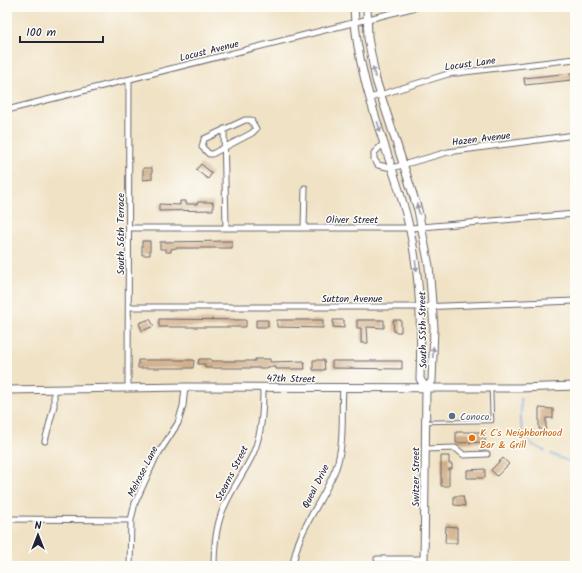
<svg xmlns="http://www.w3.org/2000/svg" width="582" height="573" font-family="Kalam,sans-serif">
<rect width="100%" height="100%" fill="#fdfcf7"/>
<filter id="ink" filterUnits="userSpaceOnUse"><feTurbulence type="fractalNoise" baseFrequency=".025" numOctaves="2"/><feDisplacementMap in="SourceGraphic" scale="8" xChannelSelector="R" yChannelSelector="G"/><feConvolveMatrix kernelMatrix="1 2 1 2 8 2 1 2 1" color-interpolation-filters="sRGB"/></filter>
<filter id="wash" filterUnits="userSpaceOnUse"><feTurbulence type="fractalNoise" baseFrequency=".012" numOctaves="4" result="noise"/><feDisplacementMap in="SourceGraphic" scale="16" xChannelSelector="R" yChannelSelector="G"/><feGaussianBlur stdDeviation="0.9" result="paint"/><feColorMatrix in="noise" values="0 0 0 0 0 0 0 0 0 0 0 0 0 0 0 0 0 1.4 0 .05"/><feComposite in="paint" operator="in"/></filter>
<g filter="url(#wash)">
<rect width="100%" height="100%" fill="#f0e2c5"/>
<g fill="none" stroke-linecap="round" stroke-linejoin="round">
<path stroke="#70a2db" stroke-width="1.5" d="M521 398C521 424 516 440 545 451
M551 454 575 464"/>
</g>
<g id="blocks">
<path fill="#d0ad88" d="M571 73 572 80 525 85 524 78Z
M201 164 212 173 208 179 196 170Z
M143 168H152V179L143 180Z
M180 201H186V204H197L198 202H213V210L159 211V204L180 205Z
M142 241H150V255H142Z
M232 241V248H176L171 249V252H166V249H160V242Z
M150 319 154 326 142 331 139 323Z
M159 319 246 320V327H159Z
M256 320H268V327H256Z
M277 320H323V328L277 327Z
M333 320H344V328L333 327Z
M357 320H384V328L367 327 368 343H361V328H357Z
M393 320H401V332H394Z
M199 359H211V361H255V359H270V362L304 361 305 369H276V367H267V368H205V364H198Z
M138 360H194L193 368H138Z
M313 360H324L325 370H313Z
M332 361H402V369L332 368Z
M539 408 553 409V418H546V429H539Z
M456 432H480L479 433H485V442L456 443Z
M441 456H449V464H452V469H449V486H441Z
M503 458 509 464 497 476 491 470Z
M485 469V478H467V470Z
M454 496H463L465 506 454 505Z
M446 526 457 527V543H445Z"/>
</g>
</g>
<g filter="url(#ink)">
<use href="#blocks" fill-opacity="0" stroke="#6a656b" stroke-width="1"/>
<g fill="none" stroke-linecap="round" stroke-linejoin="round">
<g stroke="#6a656b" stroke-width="4.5">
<path id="lane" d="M426 422 492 421 491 389"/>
</g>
<g stroke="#6a656b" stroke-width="7">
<path id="street" d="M370 98 448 74 575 59
M7 110 416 7
M245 120H251L256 129 252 133 212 154H209L202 147 204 139Z
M224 129 226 228
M384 143 374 153V159L378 165 392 168 448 152 575 135
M304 227 305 188
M129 228H410L575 214
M129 307H420L575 301
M128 388 129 80
M45 441 54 406V389
M425 449 455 448 464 455 487 454
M7 519 131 520
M377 559H424
M130 566 131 520 135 503 155 459 178 423 183 406 185 387
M214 566C214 545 216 522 226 503 234 486 245 471 253 454 262 433 263 410 263 388
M293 566C297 529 323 502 336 468 345 442 341 415 343 388"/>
</g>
<g stroke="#6a656b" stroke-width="9">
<path id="secondary" d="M354 7C356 74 383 136 402 200 420 258 422 319 420 379L426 388
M367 7 368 38 376 80 418 210 429 266 434 328 432 381 426 388
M7 390 185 387 519 388 575 386
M424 566 426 388"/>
</g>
<use href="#lane" stroke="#fff" stroke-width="2.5"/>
<use href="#street" stroke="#fff" stroke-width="5"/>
<use href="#secondary" stroke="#fff" stroke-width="7"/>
</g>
<defs><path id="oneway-solid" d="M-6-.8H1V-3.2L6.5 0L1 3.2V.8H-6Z"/></defs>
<g fill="#9c9ca7">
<use href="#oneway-solid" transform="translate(374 72) rotate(-102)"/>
<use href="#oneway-solid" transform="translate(379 127) rotate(73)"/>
<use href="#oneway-solid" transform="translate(418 209) rotate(-106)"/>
<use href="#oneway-solid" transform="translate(416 266) rotate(83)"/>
<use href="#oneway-solid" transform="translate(433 352) rotate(-88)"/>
</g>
</g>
<circle fill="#5c6f8a" stroke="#fdfcf7" stroke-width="1.5" cx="452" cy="416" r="4"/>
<circle fill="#e8710a" stroke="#fdfcf7" stroke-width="1.5" cx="472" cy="438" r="4"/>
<g text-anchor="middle" stroke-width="3" stroke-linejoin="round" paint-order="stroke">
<g font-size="10" fill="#22223b" stroke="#fdfcf7">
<text transform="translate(209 50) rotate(-14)" y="4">Locust Avenue</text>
<text transform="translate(470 63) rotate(-8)" y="4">Locust Lane</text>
<text transform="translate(481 138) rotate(-7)" y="4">Hazen Avenue</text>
<text x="352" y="223">Oliver Street</text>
<text transform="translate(120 234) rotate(-90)" y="4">South 56th Terrace</text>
<text x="352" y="302">Sutton Avenue</text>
<text transform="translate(422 330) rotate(-91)" y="4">South 55th Street</text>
<text transform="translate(291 378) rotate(1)" y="4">47th Street</text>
<text transform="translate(142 471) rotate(-63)" y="4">Melrose Lane</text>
<text transform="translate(231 473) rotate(-63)" y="4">Stearns Street</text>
<text transform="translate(415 477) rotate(-90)" y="4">Switzer Street</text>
<text transform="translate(315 486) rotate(-63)" y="4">Queal Drive</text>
</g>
<g font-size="10" fill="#4e5e75" stroke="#fdfcf7" text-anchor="start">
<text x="460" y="420">Conoco</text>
</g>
<g font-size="10" fill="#c56008" stroke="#fdfcf7" text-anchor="start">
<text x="480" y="436">K C's Neighborhood<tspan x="480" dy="12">Bar &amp; Grill</tspan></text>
</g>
</g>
<rect width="582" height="573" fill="none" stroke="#fdfcf7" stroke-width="24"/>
<g transform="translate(38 535)" stroke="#fdfcf7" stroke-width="3" paint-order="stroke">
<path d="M0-3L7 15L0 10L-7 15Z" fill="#22223b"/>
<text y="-6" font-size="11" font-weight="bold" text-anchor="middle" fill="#22223b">N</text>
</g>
<path d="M20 36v6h83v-6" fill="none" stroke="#22223b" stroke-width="2"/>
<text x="26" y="36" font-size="12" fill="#22223b" stroke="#fdfcf7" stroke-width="3" paint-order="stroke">100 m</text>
</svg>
